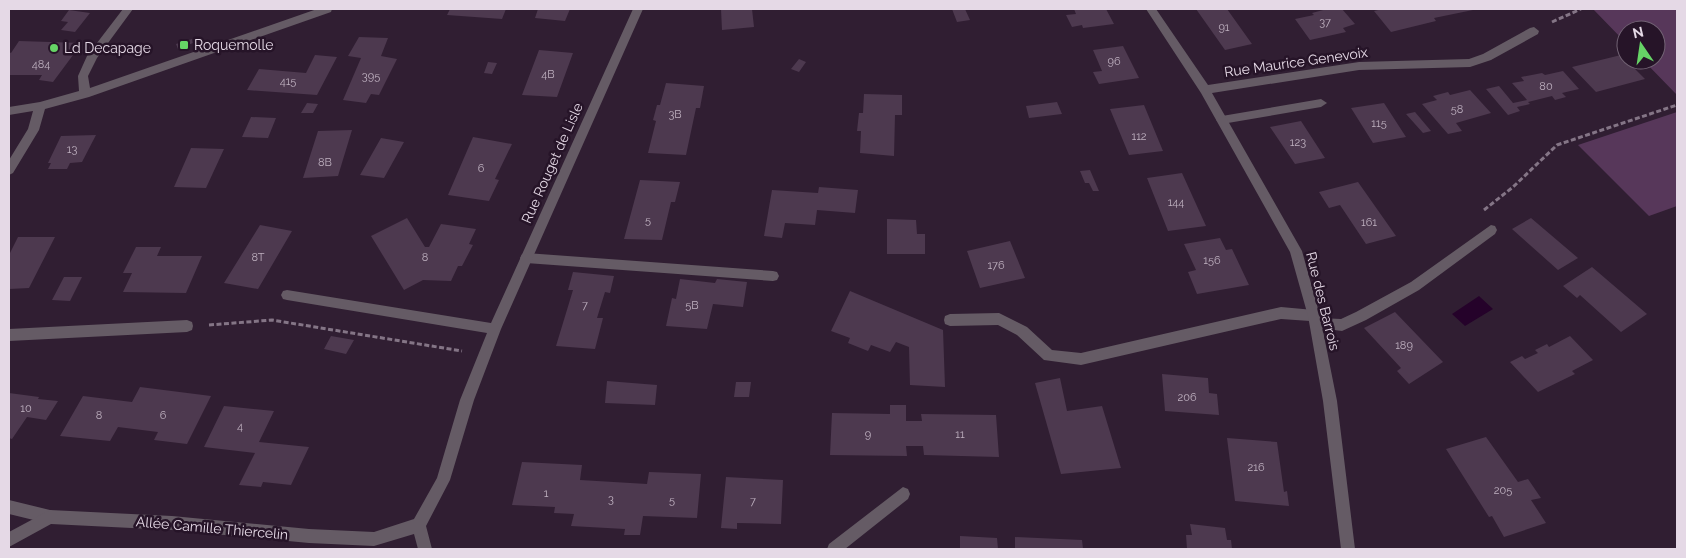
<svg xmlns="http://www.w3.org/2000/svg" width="1686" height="558" font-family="Raleway,sans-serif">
<rect width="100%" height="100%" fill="#301e32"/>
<path fill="#57375a" d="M1593 9H1677V95L1643 60H1656V30H1626V43Z
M1677 112V206L1649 216 1578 145Z"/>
<path fill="#25022a" d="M1479 296 1493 309 1465 326 1452 314Z"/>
<path fill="#4d394f" d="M450 9H506L502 19 447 15Z
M538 9H570L565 21 535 18Z
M721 9H752L754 27 722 30Z
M952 9H965L970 20 957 22Z
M1074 9H1106L1114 24 1083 28 1082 25 1072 27 1066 15 1076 14Z
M1196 9H1227L1252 44 1225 50Z
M1327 9H1342L1355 24 1343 28 1346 32 1310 40 1295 19 1314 15 1312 13Z
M1383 9H1473V10L1434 18 1436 21 1391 32 1374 11Z
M69 10 90 13 75 32 61 30 68 22 61 21Z
M359 37 388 38 381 56 397 59 379 95 371 94 366 103 343 100 361 58 348 56Z
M192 39 193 43 178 49 176 44Z
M19 41 82 43 53 82 39 80 42 75H9V52L11 53Z
M1123 46 1139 78 1099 84 1093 72 1102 71 1093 50Z
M539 50 573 53 557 97 522 95Z
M315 55 337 57 317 95 247 90 259 69 306 73Z
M1621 55 1645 79 1596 92 1572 67Z
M799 59 806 62 799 72 791 69Z
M488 62 497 63 492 74 484 73Z
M1563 71 1579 89 1562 93 1566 97 1555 100 1552 96 1528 102 1530 104 1517 107 1520 111 1508 115 1486 89 1499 86 1513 103 1527 100 1512 83 1524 81 1521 77 1542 73 1545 75Z
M666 83 704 86 700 108H696L686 155 648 153 656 121 653 120 657 105H660Z
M1470 90 1491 113 1456 123 1462 131 1448 134 1422 104 1437 100 1433 96 1448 92 1450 95Z
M864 94 902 95V115H895L894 156 860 153 861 131H857L859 113H863Z
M1057 102 1062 114 1029 118 1026 106Z
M307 103 318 104 313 113H301Z
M1384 103 1406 137 1373 143 1351 108Z
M1144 105 1163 151 1129 155 1110 109Z
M1415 112 1431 131 1423 133 1406 114Z
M251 117 276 118 268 138 242 137Z
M1301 121 1325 158 1295 164 1270 127Z
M352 130 338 176 303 178 318 131Z
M96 135 82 162 70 163 67 169H48L51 163H48L61 136Z
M473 137 512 144 495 179 499 180 489 201 448 195Z
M381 138 404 142 384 178 360 175Z
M191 148 224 149 206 188 174 187Z
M1090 170 1099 191H1093L1089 183H1085L1080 171Z
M1182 173 1206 226 1168 231 1147 178Z
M640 180 680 182 675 202H671L662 240 624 239Z
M1358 182 1396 236 1366 244 1340 205 1329 208 1319 192Z
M819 187 858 190 855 213 817 210 815 225 785 223 782 238 764 236 772 190 818 193Z
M407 218 425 247H429L441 224 476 229 469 244 473 245 462 266H458L451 281 423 280 404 290 371 236Z
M1531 218 1578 258 1558 270 1512 229Z
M887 219 916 220 917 234H925V254H887Z
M260 225 292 231 258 289 224 283Z
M18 237H55L29 288 9 289V255Z
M1220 238 1226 250 1232 249 1249 285 1197 294 1188 272 1196 270 1184 244Z
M1010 241 1025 278 980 288 967 251Z
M136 247H161L157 256H202L186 293 123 292 132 273H123Z
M1592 267 1647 314 1621 332 1580 295 1577 298 1563 286Z
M573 272 614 276 610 293 605 292 597 318H603L595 349 556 346 573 290H568Z
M64 277H82L70 301 52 300Z
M680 279 715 283 717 279 747 282 743 307 713 304 707 329 666 326 672 298 676 299Z
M850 291 943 330 945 387 910 385 909 347 896 342 890 352 871 345 868 351 848 343 850 338 831 331Z
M1395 312 1443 362 1409 384 1397 371 1401 368 1364 328Z
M331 336 354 340 346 354 324 349Z
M1570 336 1593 360 1572 371 1575 374 1538 392 1510 362 1522 356 1525 359 1538 353 1535 350 1547 344 1549 347Z
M1162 374 1208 378 1209 393 1217 394 1219 415 1165 411Z
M1060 378 1067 411 1102 406 1121 468 1061 474 1035 383Z
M607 381 657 385 655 405 605 403Z
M736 382H751L749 397H734Z
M140 387 211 396 187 444 154 440 158 432 118 427 110 441 60 436 83 396 132 402Z
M9 393 39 397 38 399 58 401 46 420 27 417 12 439 9 438Z
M890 405H906V421H922L921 414 996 415 999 457 924 455 923 446H906L907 456 830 455 832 413 890 414Z
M224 406 274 411 259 442 309 447 291 485 263 482 261 487 239 485 255 453 204 447Z
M1486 437 1518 482 1528 479 1541 498 1531 500 1546 523 1504 537 1492 516 1489 517 1446 449Z
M1227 438 1277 442 1284 492 1287 491 1289 506 1235 501Z
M522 462 582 465 580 480 647 484 649 472 701 474 697 518 643 516 640 535H624L625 529 571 526 574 514 554 513 555 507 512 505Z
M726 477 783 480 781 524 737 523V529L721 528Z
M1190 524 1225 528 1227 540H1231L1232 549H1187L1186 535H1192Z
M960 536 997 538 998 549H960Z
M1015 537 1082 540 1083 549H1015Z"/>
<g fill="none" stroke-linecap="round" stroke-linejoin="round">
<path stroke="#847586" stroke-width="3" stroke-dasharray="5 2.5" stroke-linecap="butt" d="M1552 22 1581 9
M1484 210 1513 187 1557 145 1677 105
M209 325 272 320 462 351"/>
<path fill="#655b65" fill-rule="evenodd" d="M1321 99 1327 103 1321 107 1222 124 1216 120 1222 116Z
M1491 225 1495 226 1497 230 1495 234 1419 290 1366 320 1342 331 1311 327 1310 321 1281 319 1081 365 1044 360 1017 335 998 325 950 326 945 324 944 320 945 316 950 314 999 313 1027 327 1052 350 1081 353 1281 307 1314 310 1319 312 1320 318 1341 319 1356 312 1411 282Z
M526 253 773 271 777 272 779 276 777 280 773 281 526 263 522 262 520 258 522 254Z
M187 320 192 322 193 326 192 330 187 332 9 341V329Z
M9 500 50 510 55 512 57 517 55 522 50 524 9 514Z"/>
<path fill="#655b65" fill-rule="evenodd" d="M123 9H133L97 58 88 76 90 88 317 9H332L331 12 89 97 45 109 39 130 13 173 9 175V160L28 129 33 111 9 115V107L40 102 79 91 78 76 87 56Z
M633 9H643L501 329 474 400 450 480 426 526 432 549H418L414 534 374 546 309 543 172 530 51 524 9 547V532L50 510 172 516 309 529 374 532 414 519 437 478 460 400 487 333 287 300 283 299 281 295 283 291 287 290 491 323Z
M1146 9H1156L1208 85 1359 62 1469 59 1483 54 1530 28 1534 27 1539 31 1538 34 1491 60 1470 67 1359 70 1212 93 1302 251 1320 316 1337 401 1355 549H1341L1323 401 1308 316 1290 252 1201 93Z
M903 487 908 489 910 494 908 499 845 549H827L829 544Z"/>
</g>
<g fill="#66d466" stroke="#261428" stroke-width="2">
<rect x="179" y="40" width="10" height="10" rx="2.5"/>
<circle cx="54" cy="48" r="5"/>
</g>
<g text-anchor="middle" stroke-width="5" stroke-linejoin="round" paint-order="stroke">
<g font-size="11" fill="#bfb1c0">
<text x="1325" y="26">37</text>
<text x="1224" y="31">91</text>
<text x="1114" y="65">96</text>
<text x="41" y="68">484</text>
<text x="548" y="78">4B</text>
<text x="371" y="80">395</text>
<text x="288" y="85">415</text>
<text x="1546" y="90">80</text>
<text x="1457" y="113">58</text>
<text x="675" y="118">3B</text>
<text x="1379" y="127">115</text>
<text x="1139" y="140">112</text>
<text x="1298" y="146">123</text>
<text x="72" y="153">13</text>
<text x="325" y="166">8B</text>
<text x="481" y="172">6</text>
<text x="1176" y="206">144</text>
<text x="648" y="224">5</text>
<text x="1369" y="226">161</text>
<text x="258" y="261">8T</text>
<text x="425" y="261">8</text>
<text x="1212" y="264">156</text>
<text x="996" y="269">176</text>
<text x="585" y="309">7</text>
<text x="692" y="309">5B</text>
<text x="1404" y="349">189</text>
<text x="1187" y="401">206</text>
<text x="26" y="412">10</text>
<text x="99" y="419">8</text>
<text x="163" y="419">6</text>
<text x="240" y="430">4</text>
<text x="868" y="438">9</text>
<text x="960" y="438">11</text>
<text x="1256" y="471">216</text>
<text x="1503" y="494">205</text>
<text x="546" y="497">1</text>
<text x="611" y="503">3</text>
<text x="672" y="504">5</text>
<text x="753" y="505">7</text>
</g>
<g font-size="14" fill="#e5d9e6" stroke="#261428" text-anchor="start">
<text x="194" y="50">Roquemolle</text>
<text x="64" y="53">Ld Decapage</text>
</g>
<g font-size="14" fill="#e5d9e6" stroke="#261428">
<text transform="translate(1296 62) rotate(-8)" y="5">Rue Maurice Genevoix</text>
<text transform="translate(552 163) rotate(-66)" y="5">Rue Rouget de Lisle</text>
<text transform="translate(1323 301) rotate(76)" y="5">Rue des Barrois</text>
<text transform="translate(212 528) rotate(5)" y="5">Allée Camille Thiercelin</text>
</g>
</g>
<rect width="1686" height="558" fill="none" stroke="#e5d9e6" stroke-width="20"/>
<g transform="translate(1641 45) rotate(347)"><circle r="24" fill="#261428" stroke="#726374"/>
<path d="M0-4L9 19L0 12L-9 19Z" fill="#66d466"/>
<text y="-8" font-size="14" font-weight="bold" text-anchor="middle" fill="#e5d9e6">N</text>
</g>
</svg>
